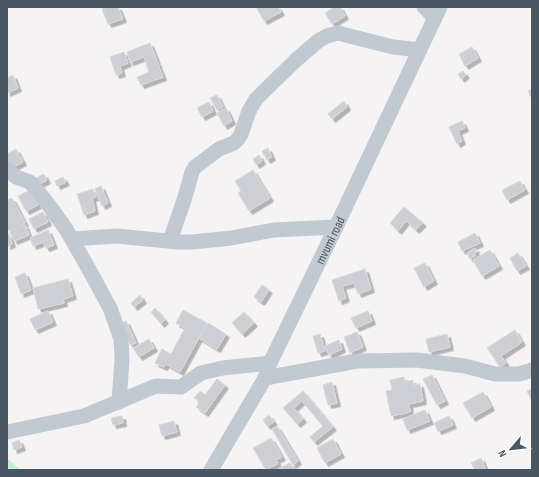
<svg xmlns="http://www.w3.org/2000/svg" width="539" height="477" font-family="'Sofia Sans Condensed',sans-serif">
<defs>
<filter id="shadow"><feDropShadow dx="3.5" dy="3.5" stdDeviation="0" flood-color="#0004"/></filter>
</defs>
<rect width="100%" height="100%" fill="#f5f3f3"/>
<path fill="#c3f1d5" d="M7 458 21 470H7Z"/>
<path fill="#cdcfd5" stroke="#d7d9de" filter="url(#shadow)" d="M107 7H118L123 19 108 24 102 9Z
M256 7H278L281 12 264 21Z
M335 7H340L345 16 332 24 325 13Z
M150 43 163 77 141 85 137 77 149 72 144 57 130 62 127 52Z
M472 47 478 58 465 66 459 54Z
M124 52 128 63 120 66 122 73 116 75 110 57Z
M463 71 466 75 461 79 458 74Z
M13 75 18 88 7 93V78Z
M532 89V99L528 91Z
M217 95 223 107 217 110 210 98Z
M344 101 347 107 332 119 328 114Z
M209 102 213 111 202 117 197 108Z
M226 108 232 121 224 126 217 113Z
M462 121 465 128 458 131 462 141 457 144 449 127Z
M268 148 272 157 267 160 262 151Z
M16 149 23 162 10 169 7 164V154Z
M259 155 262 161 256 165 253 159Z
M253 170 270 198 249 211 238 193 241 191 235 181Z
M44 174 47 180 38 185 34 179Z
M63 177 66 182 57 186 55 181Z
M520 181 525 190 507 200 502 190Z
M101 186 108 203 102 206 95 189Z
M93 189 96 197 92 198 95 211 84 215 77 194Z
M30 190 38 205 26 211 18 196Z
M12 198 25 223 7 231V200Z
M404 207 423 223 416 230 406 221 398 231 390 223Z
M43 212 48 222 34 229 29 219Z
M25 225 29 235 14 241 10 232Z
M48 230 54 245 46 248 43 242 33 246 30 238Z
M475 233 480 243 462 251 458 242Z
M9 234 12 244 7 246V235Z
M475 248 476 252 474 253 475 256 470 259 467 253Z
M490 250 499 266 482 276 473 260Z
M518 253 526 266 517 271 510 258Z
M425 263 434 281 424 287 414 268Z
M365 269 371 289 358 294 354 283 342 286 346 298 339 301 332 280Z
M25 273 31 290 21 294 15 277Z
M68 279 73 296 63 299 64 303 38 309 33 288Z
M262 285 269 290 261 302 254 297Z
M140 295 143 300 134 307 131 303Z
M155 308 165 320 161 324 151 312Z
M183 310 207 323 180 372 166 364 164 367 155 363 162 349 171 354 185 328 176 323Z
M48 311 53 322 35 330 30 319Z
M368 311 372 321 356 328 351 318Z
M244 312 254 323 242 334 232 323Z
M126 321 136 343 130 345 120 324Z
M208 323 226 334 217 349 199 338Z
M515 330 522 342 501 356 506 363 500 367 487 348Z
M357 332 363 347 350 353 344 337Z
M320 334 325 351 318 353 313 336Z
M447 334 450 347 429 352 426 339Z
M149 339 154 348 139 357 133 348Z
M339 340 342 349 329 355 325 346Z
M432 375 445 401 437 405 423 379Z
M404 377 405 382 413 380V385L420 384 423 401 409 404 410 412 391 416 386 391 392 390 390 380Z
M217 379 225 385 205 413 196 407 200 402 194 398 200 391 205 395Z
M332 382 337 403 328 405 323 385Z
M532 389V401L527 391Z
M303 391 333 427 314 442 310 437 323 426 302 401 294 408 303 419 297 424 283 408Z
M483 392 491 407 472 418 463 403Z
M425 410 430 421 407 430 403 419Z
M269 415 274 422 267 426 263 420Z
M122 416 123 423 113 425 111 418Z
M449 416 453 425 438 431 434 423Z
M174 421 177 432 162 436 159 425Z
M277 426 298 461 293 465 272 429Z
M271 438 282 457 276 460 278 463 266 470 253 448Z
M333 439 341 454 325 463 317 448Z
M19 440 22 447 14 450 12 443Z
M481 458 486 470H475L471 463Z
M290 463 294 470H277Z"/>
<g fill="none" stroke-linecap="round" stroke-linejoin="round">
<g stroke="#c1cad2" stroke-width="15">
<path d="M424 7 435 18"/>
<path d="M7 169 16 177 30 182 45 200 66 229 86 264 110 308 121 339 122 360 119 402"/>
<path d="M72 239 117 236 178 242H193L231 238 274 230 336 227"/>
<path d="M170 241 185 197 192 172 195 167 219 149 234 143 238 139 241 134 249 111 256 99 296 60 318 41 327 36 338 33 393 47 420 50"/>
<path d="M265 378 357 361 417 360 465 366 495 374H519L532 370"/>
<path d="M7 432 84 416 156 386 181 387 201 373 223 368 270 363"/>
<path id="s1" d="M211 470 265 378 270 363 336 227 440 7"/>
</g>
</g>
<g text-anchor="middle" stroke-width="3.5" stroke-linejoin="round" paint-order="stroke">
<g font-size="13" fill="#4a5661" stroke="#fff">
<text dy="5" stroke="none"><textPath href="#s1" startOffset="259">mvumi road</textPath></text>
</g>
</g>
<rect width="539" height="477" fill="none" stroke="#4a5661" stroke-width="16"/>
<g transform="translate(511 449) rotate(242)" stroke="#ffffff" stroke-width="3" paint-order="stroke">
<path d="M0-3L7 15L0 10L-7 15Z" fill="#4a5661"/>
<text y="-6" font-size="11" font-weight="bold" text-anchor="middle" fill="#4a5661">N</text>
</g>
</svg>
